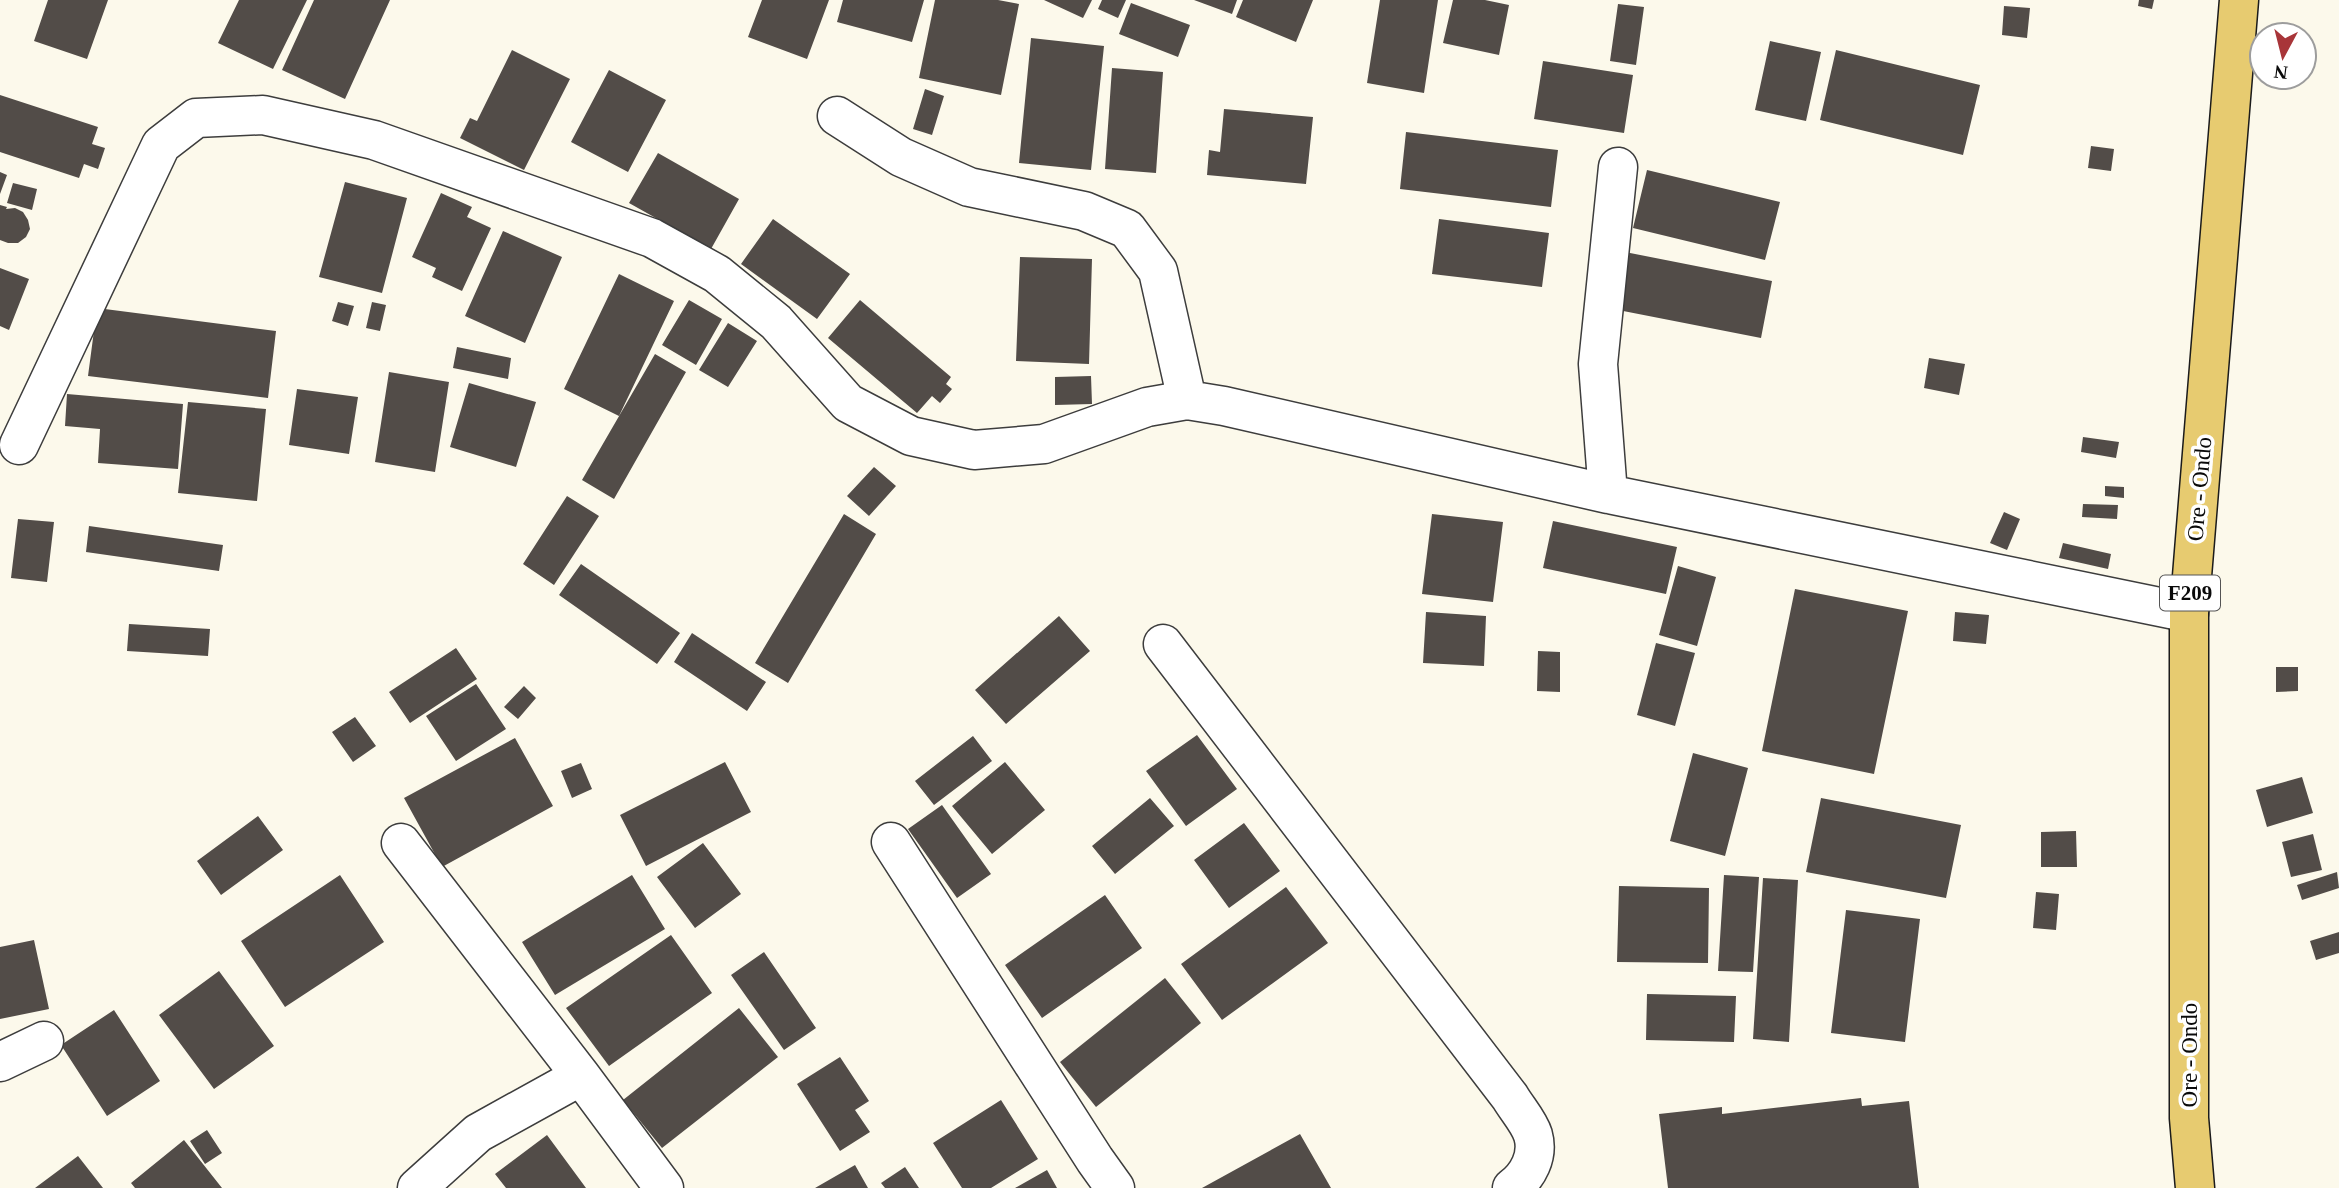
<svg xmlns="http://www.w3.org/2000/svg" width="2339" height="1188" font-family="'Times New Roman',serif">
<rect width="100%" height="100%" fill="#fcf9eb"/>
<path fill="#524c48" d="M48 0H108L87 59 34 41Z
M239 0H307L273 69 218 43Z
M314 0H390L345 99 282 70Z
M762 0H829L807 59 748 37Z
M843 0H924L912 42 837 22Z
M935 0H998L1019 4 1001 95 919 78Z
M1044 0H1092L1083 18Z
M1102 0H1126L1118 18 1098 9Z
M1194 0H1237L1232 14Z
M1243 0H1313L1296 42 1236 17Z
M1380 0H1438L1424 93 1367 83Z
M1453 0H1485L1509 5 1499 55 1443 43Z
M2139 0H2154L2152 9 2138 6Z
M1131 3 1190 25 1178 57 1119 34Z
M1618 4 1644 7 1636 65 1610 61Z
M2004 6 2030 8 2027 38 2002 35Z
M1031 38 1104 46 1091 170 1019 163Z
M1770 41 1821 52 1806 121 1755 110Z
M512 50 570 79 524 170 460 138 470 118 477 121Z
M1836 50 1980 85 1963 155 1820 120Z
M1543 61 1633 75 1624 133 1534 119Z
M1112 68 1163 72 1156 173 1105 169Z
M609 70 666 100 628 172 571 142Z
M925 89 944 96 932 135 913 129Z
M0 95 98 127 92 144 105 148 98 169 84 164 79 178 0 152Z
M1224 109 1313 117 1306 184 1207 175 1209 150 1220 152Z
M1406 132 1558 150 1551 207 1400 189Z
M2091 146 2114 149 2111 171 2088 168Z
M658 153 739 199 711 249 629 203Z
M1647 170 1780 202 1765 260 1633 228Z
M0 172 7 175 0 194Z
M345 182 407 198 382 293 319 277Z
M13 183 37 189 32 210 7 203Z
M441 193 472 207 467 217 491 228 462 291 432 277 436 268 412 257Z
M0 205 7 207 6 209 15 208 23 212 28 220 30 229 26 237 18 243H8L0 240Z
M773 219 850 274 817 319 741 264Z
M1439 219 1549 233 1542 287 1432 274Z
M503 231 562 257 525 343 465 316Z
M1625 252 1772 281 1761 338 1613 309Z
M1020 257 1092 259 1089 364 1016 361Z
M0 268 29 279 9 330 0 326Z
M619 274 674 301 619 416 564 389Z
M689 300 722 319 696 365 662 345Z
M860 300 951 377 946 384 952 389 940 403 932 396 917 413 828 338Z
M338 302 354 306 348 326 332 321Z
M372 302 386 305 380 331 366 328Z
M97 308 276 331 268 398 88 376Z
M728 323 757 341 728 387 699 370Z
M457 347 511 358 508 379 453 368Z
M655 354 686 372 614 499 582 480Z
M1929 358 1965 364 1959 395 1924 388Z
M389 372 449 382 435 472 375 462Z
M1091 376 1092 404 1055 405V377Z
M469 383 536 402 516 467 450 447Z
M297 389 358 397 349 454 289 445Z
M67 394 183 404 178 469 98 463 100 429 65 426Z
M188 402 266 409 257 501 178 493Z
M2083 437 2119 442 2116 458 2081 452Z
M874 467 896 486 869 516 847 496Z
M2105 486 2124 487V498L2105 496Z
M567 496 599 516 554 585 523 564Z
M2083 504 2118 505 2117 519 2082 517Z
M2004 512 2020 519 2007 550 1990 543Z
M844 514 876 534 788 683 755 663Z
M1432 514 1503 522 1493 602 1422 594Z
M18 519 54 522 47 582 11 578Z
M1553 521 1677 547 1666 594 1543 568Z
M89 526 223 545 219 571 86 552Z
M2063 543 2111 554 2108 569 2059 558Z
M581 564 680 633 657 664 559 595Z
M1678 566 1716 577 1697 646 1659 635Z
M1795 589 1908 611 1874 774 1762 751Z
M1426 612 1486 616 1484 666 1423 663Z
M1955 612 1989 615 1986 644 1953 641Z
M1059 616 1090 651 1006 724 975 690Z
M129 624 210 629 208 656 127 651Z
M692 633 766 682 747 711 674 662Z
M1656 643 1695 653 1675 726 1637 715Z
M456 648 477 679 410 723 389 692Z
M1538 651 1560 652V692L1537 691Z
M2276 667H2298V691L2276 692Z
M476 684 506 729 456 761 426 716Z
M524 686 536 698 518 719 504 707Z
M355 717 376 746 353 762 332 732Z
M1197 735 1237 789 1186 826 1146 771Z
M973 736 992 761 934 805 915 781Z
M515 738 553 806 442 867 404 798Z
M1693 753 1748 768 1725 856 1670 841Z
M725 762 751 812 646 866 620 815Z
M1005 762 1045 810 992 854 952 806Z
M581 763 592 789 572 798 561 771Z
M2302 777 2313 813 2267 827 2256 790Z
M1150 798 1174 826 1115 874 1092 846Z
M1821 798 1961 825 1946 898 1806 872Z
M942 805 991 874 957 898 908 829Z
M258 816 283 850 221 895 197 861Z
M1244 823 1280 871 1229 908 1194 860Z
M2076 831 2077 867H2041V832Z
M2313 834 2322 870 2291 877 2282 842Z
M703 843 741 894 695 928 657 877Z
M2337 872 2339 888 2302 900 2297 885Z
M340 875 384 942 285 1007 241 941Z
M632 875 665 929 555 995 522 942Z
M1724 875 1759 877 1753 972 1718 971Z
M1763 878 1798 880 1789 1042 1753 1039Z
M1619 886 1709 888 1708 963 1617 962Z
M1286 887 1328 943 1222 1020 1181 964Z
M2036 892 2059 894 2056 930 2033 928Z
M1105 895 1142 948 1042 1018 1005 965Z
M1846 910 1920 919 1905 1042 1831 1033Z
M2339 932V953L2316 960 2310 941Z
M671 935 712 993 609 1066 566 1008Z
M34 940 49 1009 0 1019V947Z
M764 952 816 1028 784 1050 731 975Z
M219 971 274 1046 214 1089 159 1015Z
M1165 978 1201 1023 1096 1107 1060 1062Z
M1647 994 1736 996 1734 1042 1646 1040Z
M739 1008 778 1057 662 1148 623 1100Z
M114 1010 160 1081 107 1116 61 1045Z
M840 1057 869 1101 855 1110 870 1132 840 1151 797 1084Z
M1861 1098 1862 1106 1909 1101 1919 1188H1668L1659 1114 1722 1107V1114Z
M1001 1100 1038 1159 991 1188H962L933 1143Z
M207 1130 222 1153 205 1164 190 1141Z
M1300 1134 1331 1188H1202Z
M547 1135 586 1188H506L495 1174Z
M184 1140 222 1188H135L131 1183Z
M78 1156 103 1188H35Z
M855 1165 868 1188H815Z
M905 1167 919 1188H885L881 1183Z
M1047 1170 1057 1188H1015Z"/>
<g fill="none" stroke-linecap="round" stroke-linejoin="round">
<g stroke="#3d3d3d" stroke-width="41">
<path id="minor" d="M837 116 901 157 969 187 1084 211 1127 229 1158 271 1187 400
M19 445 161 145 196 118 263 115 374 140 652 238 717 274 776 322 848 403 911 436 974 450 1044 444 1147 407 1187 400 1224 406 1608 494 2189 613
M1608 494 1598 364 1618 167
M1163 644 1510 1097C1517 1109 1529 1122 1533 1135 1539 1156 1528 1176 1512 1188
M891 842 1095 1160 1115 1188
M401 843 581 1076 664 1188
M0 1062 44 1041
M417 1188 478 1133 581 1076"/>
</g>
<g stroke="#1b1b1b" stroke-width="41">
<path id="major" d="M2195 1188 2189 1118V613L2239 0"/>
</g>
<use href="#minor" stroke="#fff" stroke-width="38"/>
<use href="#major" stroke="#e7cb70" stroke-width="38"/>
</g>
<g text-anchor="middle" stroke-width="7" stroke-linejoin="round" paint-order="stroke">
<rect fill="#fff" stroke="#545454" stroke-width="2" x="2160" y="575.5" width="60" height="35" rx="5"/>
<g font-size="21" font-weight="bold" fill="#0a0a0a">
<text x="2190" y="600">F209</text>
</g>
<g font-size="23" fill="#0a0a0a" stroke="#fff">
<text transform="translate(2199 489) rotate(-85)" y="8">Ore - Ondo</text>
<text transform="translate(2189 1055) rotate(-90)" y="8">Ore - Ondo</text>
</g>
</g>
<g transform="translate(2283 56) rotate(187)"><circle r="33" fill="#ffffff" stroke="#9d9d9d" stroke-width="2"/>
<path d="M0-5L12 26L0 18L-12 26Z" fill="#a83539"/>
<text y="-10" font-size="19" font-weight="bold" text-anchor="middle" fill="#0a0a0a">N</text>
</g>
</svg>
